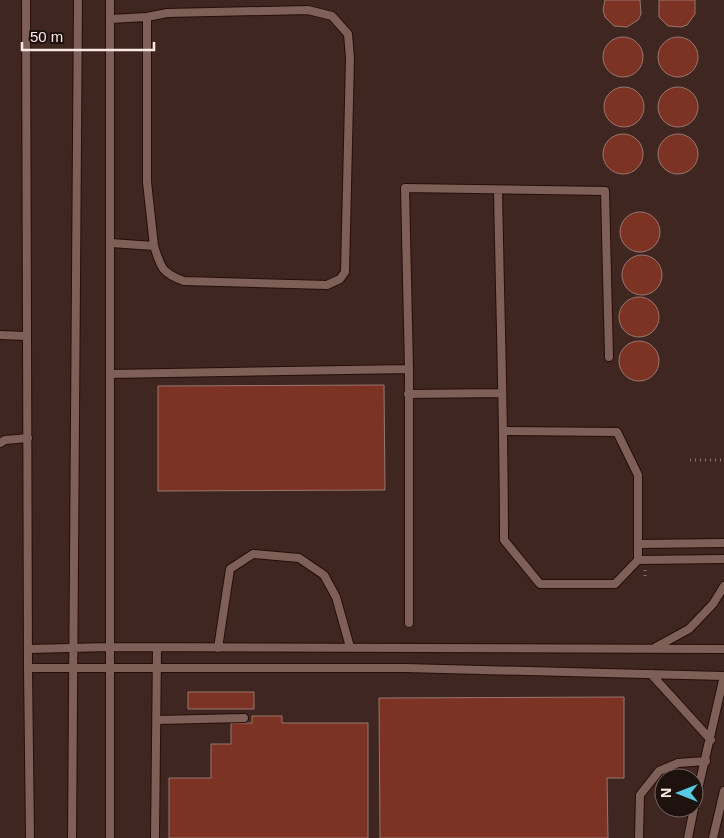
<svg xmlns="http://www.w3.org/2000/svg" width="724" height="838" font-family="Helvetica,sans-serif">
<rect width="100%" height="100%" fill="#402620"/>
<path fill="#7c3323" stroke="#977770" d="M605 0H640L641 14 638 20 627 27 614 26 605 17 603 10Z
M659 0H695V14L687 25 681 27 668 26 659 17Z
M658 57a20 20 0 1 1 40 0a20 20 0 1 1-40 0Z
M603 57a20 20 0 1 1 40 0a20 20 0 1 1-40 0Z
M658 107a20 20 0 1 1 40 0a20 20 0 1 1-40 0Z
M604 107a20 20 0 1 1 40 0a20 20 0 1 1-40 0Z
M603 154a20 20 0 1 1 40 0a20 20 0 1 1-40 0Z
M658 154a20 20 0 1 1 40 0a20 20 0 1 1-40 0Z
M620 232a20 20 0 1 1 40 0a20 20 0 1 1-40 0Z
M622 275a20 20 0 1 1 40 0a20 20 0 1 1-40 0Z
M619 317a20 20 0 1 1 40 0a20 20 0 1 1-40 0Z
M619 361a20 20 0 1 1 40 0a20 20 0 1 1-40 0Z
M384 385 385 490 158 491V386Z
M188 692H254V709H188Z
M624 697V778H607L608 838H380L379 698Z
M252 716H282V723H368V838H169V778H211V744H231V723H252Z"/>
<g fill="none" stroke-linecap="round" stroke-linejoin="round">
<g stroke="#250e09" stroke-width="10">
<path id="service" d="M26 0 28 668 30 838
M147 17 167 13 308 10 332 16 348 34 350 58 345 272 340 279 327 285 184 281C162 273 161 268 154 246
M110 19 147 17V182L154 246 111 243
M498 190C500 307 504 423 504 540L540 584H615L638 560V475L617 432 504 431
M0 335 26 336
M110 374 409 369
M408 394 501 393
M0 443 5 440 28 438
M638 544 724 543
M638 560 724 559
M409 623V369L405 188 605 191 609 357
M656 647 689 629 713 604 724 586
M218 648 230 569 253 554 299 558 324 575 336 597 350 647
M28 649 110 647 724 649
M28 668H405L724 676
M651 674 711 740
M157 720 244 718
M694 807 724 676
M72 838 78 0
M110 838V0
M155 838 157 649
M639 838 640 795 659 771 678 763 706 761
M688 838 694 808
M713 838 724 791"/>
</g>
<path stroke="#8b746e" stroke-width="3" stroke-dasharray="1 4" stroke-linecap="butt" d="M690 460H724
M645 570V579"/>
<use href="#service" stroke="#7e6059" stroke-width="8"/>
</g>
<g transform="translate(679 793) rotate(270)"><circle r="24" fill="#1e120f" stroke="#766864"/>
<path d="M0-4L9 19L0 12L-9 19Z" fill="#57c9e1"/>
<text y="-8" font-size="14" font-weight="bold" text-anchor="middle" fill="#fae8e3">N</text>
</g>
<path d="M22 42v8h132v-8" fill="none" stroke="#fae8e3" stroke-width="2.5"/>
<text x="30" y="42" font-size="15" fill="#fae8e3" stroke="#1e120f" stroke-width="4" paint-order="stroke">50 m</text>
</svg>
